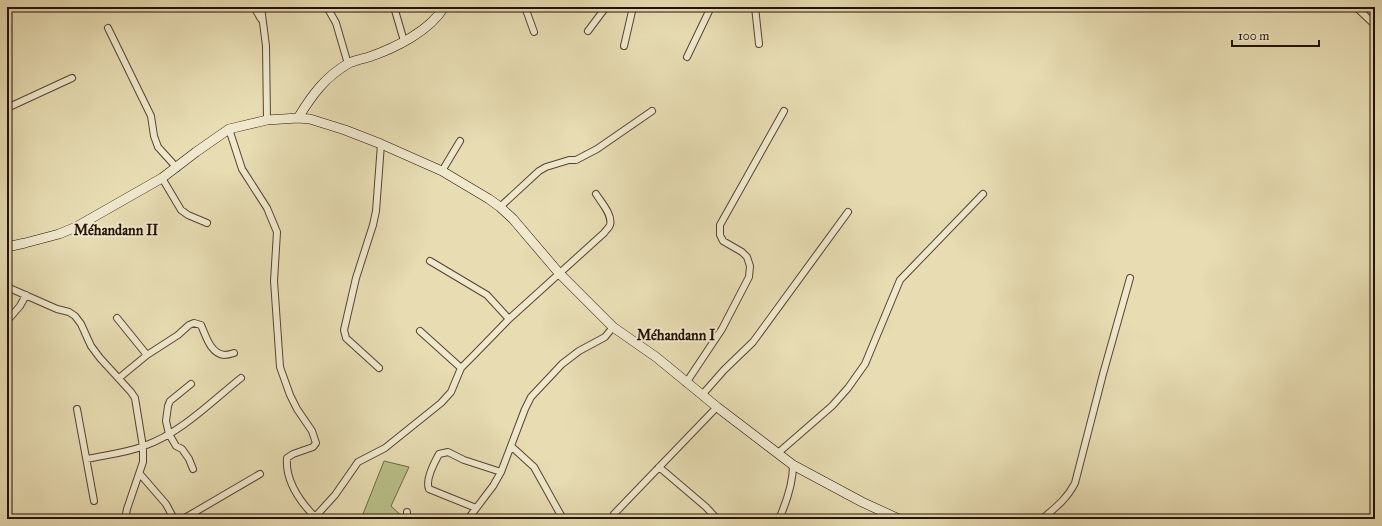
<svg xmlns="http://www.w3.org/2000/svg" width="1382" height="526" font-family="'IM FELL Great Primer',serif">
<rect width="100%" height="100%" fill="#e7dcb2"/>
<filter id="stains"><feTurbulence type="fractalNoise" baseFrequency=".005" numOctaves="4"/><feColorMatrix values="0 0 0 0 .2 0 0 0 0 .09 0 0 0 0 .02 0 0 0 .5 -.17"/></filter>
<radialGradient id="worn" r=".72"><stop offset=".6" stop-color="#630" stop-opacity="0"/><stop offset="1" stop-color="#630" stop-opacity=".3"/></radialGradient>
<path fill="#b9bf89" stroke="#6e6846" d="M384 461 409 467 391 506 405 519H361Z"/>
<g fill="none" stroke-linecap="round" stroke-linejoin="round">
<g stroke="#55442f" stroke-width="8">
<path id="street" d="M254 7 261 19
M261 7 266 46 267 120
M327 7 336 23 348 64
M394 7 404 41
M525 7 534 32
M755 7 759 44
M1356 7 1375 25
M108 28 151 116 154 136 158 147 177 168
M588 31 606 7
M624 46 633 7
M687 57 711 7
M7 108 72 78
M229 129 242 169 267 208 277 232 274 281 280 367 290 395 297 409 312 431 316 443 313 447 293 454 287 458C285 482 301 503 317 519
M442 171 460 141
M162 178 181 210 188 215 207 223
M500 207 539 171 546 167 569 160H576L597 149 652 111
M430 261 487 295 509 319
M7 287 57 309 69 312 75 316 81 324 91 346 100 358 131 392 135 398 143 447V462L127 509 125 519
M117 318 147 355
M7 321 20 306 26 295
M420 331 461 368
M379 368 346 338 344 330 356 278 373 225 376 211 381 144
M119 378 147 355 178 335 189 325 194 323 201 325C206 336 210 353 224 355 227 355 231 354 234 353
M686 383 722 329 749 277 750 266 747 257 742 252 723 241 720 235V225L784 111
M191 384 170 401 168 406 166 421 169 434 176 446 182 449 189 459 193 469
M702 395 724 370 753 342 848 212
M77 409 94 501
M511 446 534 467 563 519
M778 453 832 406 848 388 865 364 900 280 983 194
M87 459C105 455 126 453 144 446 181 433 211 402 241 378
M659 467 706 507 717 519
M140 474 166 504 174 519
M476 508 429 489C425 480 434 463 439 454L448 452 464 460 501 472
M407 512V519
M315 517 335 495 358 462 385 448 441 403 451 392 461 368 473 356 509 319 604 233C606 230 609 228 610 225 613 215 601 202 596 194
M183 519 260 474
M468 519 493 486 501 472 525 409 531 397 562 364 579 351 605 337 613 327
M612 519 614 514 717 407
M779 519C787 501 793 484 793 465
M1042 519C1055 508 1067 499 1075 483L1103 374 1130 278"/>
</g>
<g stroke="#241103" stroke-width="10">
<path id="secondary" d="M298 118C312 95 325 77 349 63 356 60 362 59 369 57 395 48 430 31 444 7
M7 247 25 243 59 234 76 227 162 178 196 152 229 129 267 120 298 118 310 119 345 130 381 144 442 171 489 199 500 207 513 219 559 273 613 327 656 357 717 407 793 465 862 502 899 519"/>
</g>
<use href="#street" stroke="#efe8cd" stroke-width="6"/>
<use href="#secondary" stroke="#efe8cd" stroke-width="9"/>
</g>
<g text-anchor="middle" stroke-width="4" stroke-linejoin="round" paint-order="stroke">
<g font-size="14" font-weight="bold" fill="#241103" stroke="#efe8cd">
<text x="116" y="235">Méhandann II</text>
<text x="676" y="340">Méhandann I</text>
</g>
</g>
<rect width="1382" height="526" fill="none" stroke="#e7dcb2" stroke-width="24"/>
<rect x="8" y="8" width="1366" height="510" fill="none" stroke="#241103" stroke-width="2"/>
<rect x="12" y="12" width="1358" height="502" fill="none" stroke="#241103"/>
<path d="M1232 40v6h87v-6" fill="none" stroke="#241103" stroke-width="2"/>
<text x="1238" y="40" font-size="12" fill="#241103" stroke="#efe8cd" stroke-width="3" paint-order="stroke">100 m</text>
<rect width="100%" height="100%" filter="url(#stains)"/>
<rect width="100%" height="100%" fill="url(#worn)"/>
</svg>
